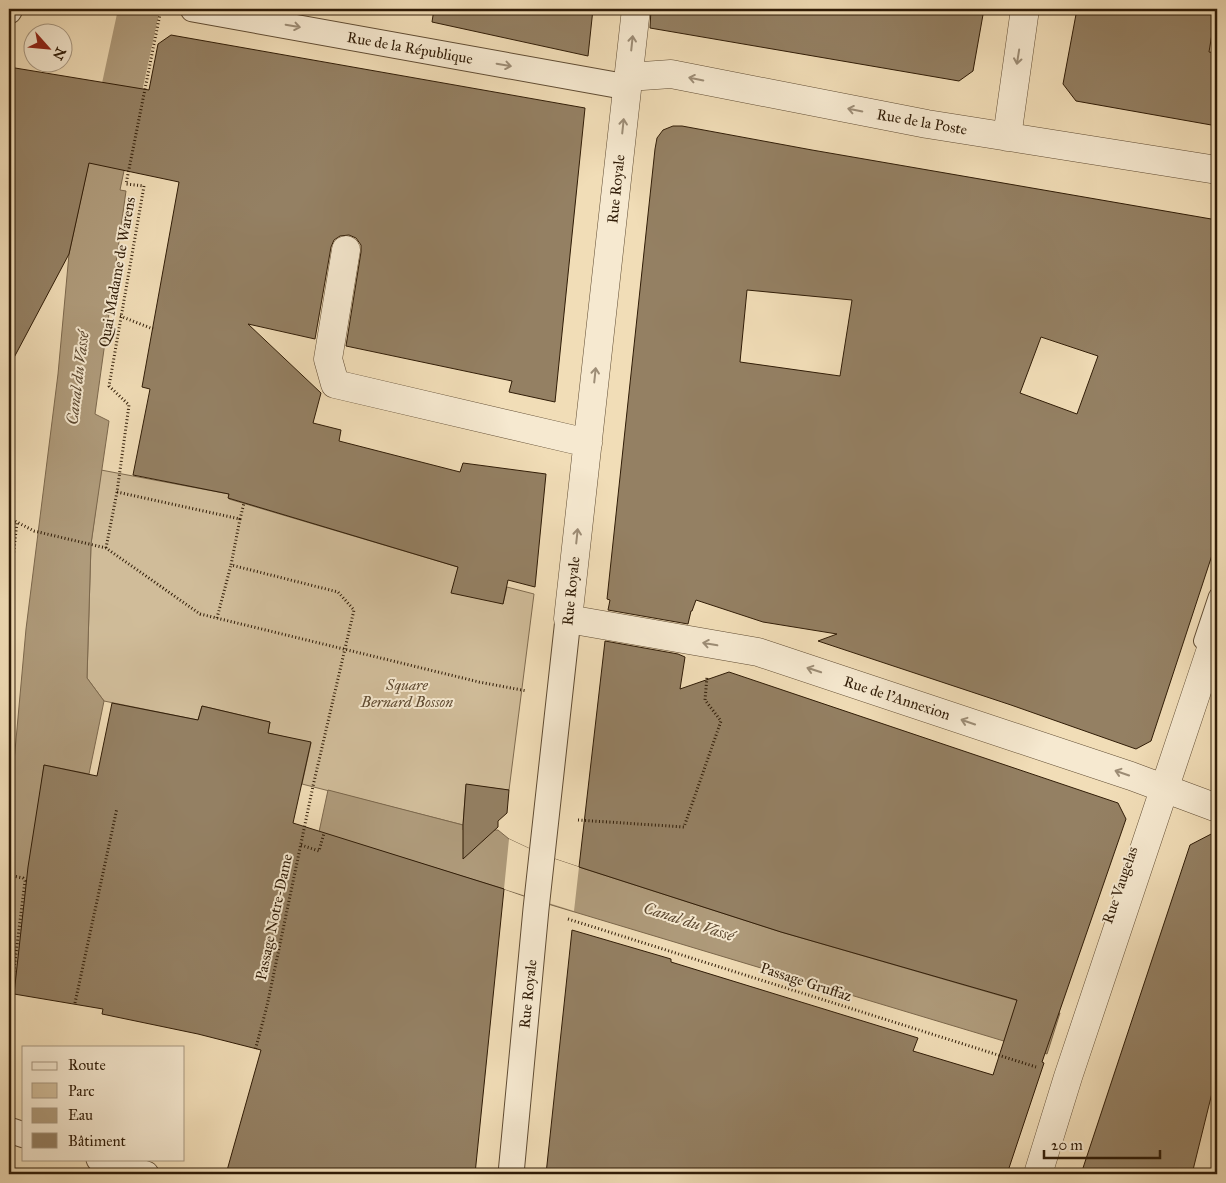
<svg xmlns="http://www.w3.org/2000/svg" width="1226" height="1183" font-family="'IM FELL Great Primer',serif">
<rect width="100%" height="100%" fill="#f1ddb7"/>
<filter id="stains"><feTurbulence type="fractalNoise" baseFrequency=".004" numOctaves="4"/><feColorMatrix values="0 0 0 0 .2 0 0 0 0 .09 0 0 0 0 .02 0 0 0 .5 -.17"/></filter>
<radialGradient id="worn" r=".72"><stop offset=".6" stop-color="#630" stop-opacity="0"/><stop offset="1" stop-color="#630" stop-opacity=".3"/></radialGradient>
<path fill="#d0bc99" stroke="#806c50" d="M101 470 229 494V499L458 567 503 604 507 587 534 594 509 790 466 785 463 825 302 784 311 743 268 733 270 722 202 706 198 720 104 701 87 678 91 544Z"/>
<path fill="#af9b7b" stroke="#7c684d" d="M106 83 141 89 120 190 126 191 95 414 109 421 91 544 87 678 104 701 89 774 44 765 14 994 9 993V774L13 773 26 629 58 374 69 254Z
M328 790 463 825V830L476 840 483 841 488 836 489 830H498L509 839 543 855 579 867 781 932 1060 1013 1047 1054 538 901 504 889 319 832Z"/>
<path fill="#f1ddb7" d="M509 839 543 855 579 867 574 911 504 889Z"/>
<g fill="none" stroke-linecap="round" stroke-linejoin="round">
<path stroke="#af9b7b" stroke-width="41" d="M113 141 118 106 139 9"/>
</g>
<path fill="#948063" stroke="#301c07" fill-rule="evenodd" d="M434 9H593L588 56 432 22Z
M651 9H984L973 71 959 81 650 28Z
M1077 9H1216L1209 52 1217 53V126L1076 101 1063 84Z
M171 35 585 108 555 402 509 392 512 381 346 346 361 252V245L356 238 349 235 340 236 334 240 331 247 315 339 248 324 321 393 313 423 341 430 339 441 460 472 463 463 546 474 535 587 508 580 503 604 451 593 458 567 228 498 229 494 133 475 150 389 142 387 179 182 89 163 69 254 9 367V67L149 90 158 44Z
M673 126H682L812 150 1217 220V540L1151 741 1136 749 1011 705 818 641 837 634 763 622 696 600 692 611H691L688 624 608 610 610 600 607 599 655 149 657 138 663 130ZM747 290 852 300 840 376 740 362ZM1041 337 1098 356 1077 414 1020 393Z
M605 641 678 654 685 657 680 689 729 672 1118 803 1126 819 1042 1062 1044 1063 1007 1174H546L572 930 671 959V962L918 1038 913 1051 993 1075 1017 1000 781 932 579 867Z
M112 703 198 720 202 706 270 722 268 733 311 742 293 823 504 889 475 1174H226L261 1050 198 1034 102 1014 103 1009 14 994 28 867 44 765 97 776Z
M466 784 509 790 507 813 498 821V827L463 859V825Z
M1217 831V1095L1212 1093 1192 1174H1081L1190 845Z"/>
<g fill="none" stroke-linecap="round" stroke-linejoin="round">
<g stroke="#604c33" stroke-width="18">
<path id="service" d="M1202 641 1217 596"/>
</g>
<g stroke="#604c33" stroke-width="27">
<path id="pedestrian" d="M193 9 627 87
M9 11 10 9
M9 1130 24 1135
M99 1159 146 1174
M511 1174 536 909 568 619"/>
</g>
<g stroke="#604c33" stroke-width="29">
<path id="minor" d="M636 9 568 619 758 652 1131 776 1217 808
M628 77 671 74 927 124 1217 170
M1007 137 1025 9
M346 250 328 359 335 384 588 443
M1038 1174 1068 1077 1217 631"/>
</g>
<path stroke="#301c07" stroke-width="3" stroke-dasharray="1 2.5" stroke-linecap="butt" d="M120 316 153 329
M117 492 240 519 231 565 338 592 354 610 313 786 267 1006 255 1051
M9 518 34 531 106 548 200 614 479 682 527 691
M240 519 244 503
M106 548 117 492 129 405 109 386 144 186 126 184 160 14
M9 594 17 522
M217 618 231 565
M578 820 684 827 721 721 705 700 707 677
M301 845 319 851 324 833
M9 875 23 878 25 881 11 994
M568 919 1036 1067
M75 1003 117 808"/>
<use href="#service" stroke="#f6e9d0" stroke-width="16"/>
<use href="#pedestrian" stroke="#f6e9d0" stroke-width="25"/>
<use href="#minor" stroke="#f6e9d0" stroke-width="28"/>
</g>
<defs><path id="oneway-shaft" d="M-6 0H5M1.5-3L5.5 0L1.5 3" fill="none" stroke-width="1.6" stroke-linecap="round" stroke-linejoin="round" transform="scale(1.25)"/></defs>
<g stroke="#9d8d76">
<use href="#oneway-shaft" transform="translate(293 26) rotate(10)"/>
<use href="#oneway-shaft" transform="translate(632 43) rotate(-84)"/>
<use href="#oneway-shaft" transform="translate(1018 57) rotate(99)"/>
<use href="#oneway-shaft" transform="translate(504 65) rotate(10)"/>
<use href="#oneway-shaft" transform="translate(696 79) rotate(-169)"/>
<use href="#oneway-shaft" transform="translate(855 110) rotate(-169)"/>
<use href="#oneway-shaft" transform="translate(623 126) rotate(-84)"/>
<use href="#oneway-shaft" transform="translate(595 375) rotate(-84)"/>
<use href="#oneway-shaft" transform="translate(577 536) rotate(-84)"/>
<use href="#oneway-shaft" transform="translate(710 644) rotate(-170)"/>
<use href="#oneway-shaft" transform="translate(814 670) rotate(-162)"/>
<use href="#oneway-shaft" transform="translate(968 722) rotate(-161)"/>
<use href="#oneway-shaft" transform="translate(1122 773) rotate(-161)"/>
</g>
<g text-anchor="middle" stroke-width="4" stroke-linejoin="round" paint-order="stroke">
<g font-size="15" fill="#301c07" stroke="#f6e9d0">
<text transform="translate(410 48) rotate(10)" y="5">Rue de la République</text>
<text transform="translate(922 122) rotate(10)" y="5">Rue de la Poste</text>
<text transform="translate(616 189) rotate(-84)" y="5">Rue Royale</text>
<text transform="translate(117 272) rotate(-80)" y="5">Quai Madame de Warens</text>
<text transform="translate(571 591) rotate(-84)" y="5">Rue Royale</text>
<text transform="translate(897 698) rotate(18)" y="5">Rue de l'Annexion</text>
<text transform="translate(1120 885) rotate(-71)" y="5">Rue Vaugelas</text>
<text transform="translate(274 917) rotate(-78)" y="5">Passage Notre-Dame</text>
<text transform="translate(806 982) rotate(18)" y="5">Passage Gruffaz</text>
<text transform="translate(528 994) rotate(-84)" y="5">Rue Royale</text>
</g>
<g font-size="15" font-style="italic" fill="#604c33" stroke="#f6e9d0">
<text x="407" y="690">Square<tspan x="407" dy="17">Bernard Bosson</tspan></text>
</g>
<g font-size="16" font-style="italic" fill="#5c4830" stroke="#f6e9d0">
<text transform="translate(77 378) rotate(-83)" y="6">Canal du Vassé</text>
<text transform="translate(689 921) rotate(18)" y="6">Canal du Vassé</text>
</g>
</g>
<rect width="1226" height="1183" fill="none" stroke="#f1ddb7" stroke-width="30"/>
<rect x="10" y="10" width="1206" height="1163" fill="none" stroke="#301c07" stroke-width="2.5"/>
<rect x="15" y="15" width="1196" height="1153" fill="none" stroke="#301c07"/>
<rect x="22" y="1046" width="162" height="115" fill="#f6e9d0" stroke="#a79780"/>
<rect x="32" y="1062" width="25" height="8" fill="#f6e9d0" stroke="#a79780"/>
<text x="68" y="1070" font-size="15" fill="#301c07">Route</text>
<rect x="32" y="1083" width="25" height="15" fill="#d0bc99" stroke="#a79780"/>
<text x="68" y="1096" font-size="15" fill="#301c07">Parc</text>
<rect x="32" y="1108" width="25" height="15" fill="#af9b7b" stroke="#a79780"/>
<text x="68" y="1120" font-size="15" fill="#301c07">Eau</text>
<rect x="32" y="1133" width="25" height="15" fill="#948063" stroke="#a79780"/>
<text x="68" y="1146" font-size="15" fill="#301c07">Bâtiment</text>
<g transform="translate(48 48) rotate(117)"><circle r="24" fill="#f6e9d0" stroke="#a79780"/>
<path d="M0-4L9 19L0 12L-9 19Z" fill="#8f2418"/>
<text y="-8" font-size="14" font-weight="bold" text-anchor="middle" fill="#301c07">N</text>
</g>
<path d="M1044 1150v8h116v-8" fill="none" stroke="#301c07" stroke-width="2.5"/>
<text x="1051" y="1150" font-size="15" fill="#301c07" stroke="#f6e9d0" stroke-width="4" paint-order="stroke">20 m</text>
<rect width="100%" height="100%" filter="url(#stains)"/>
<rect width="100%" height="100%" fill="url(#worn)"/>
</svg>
